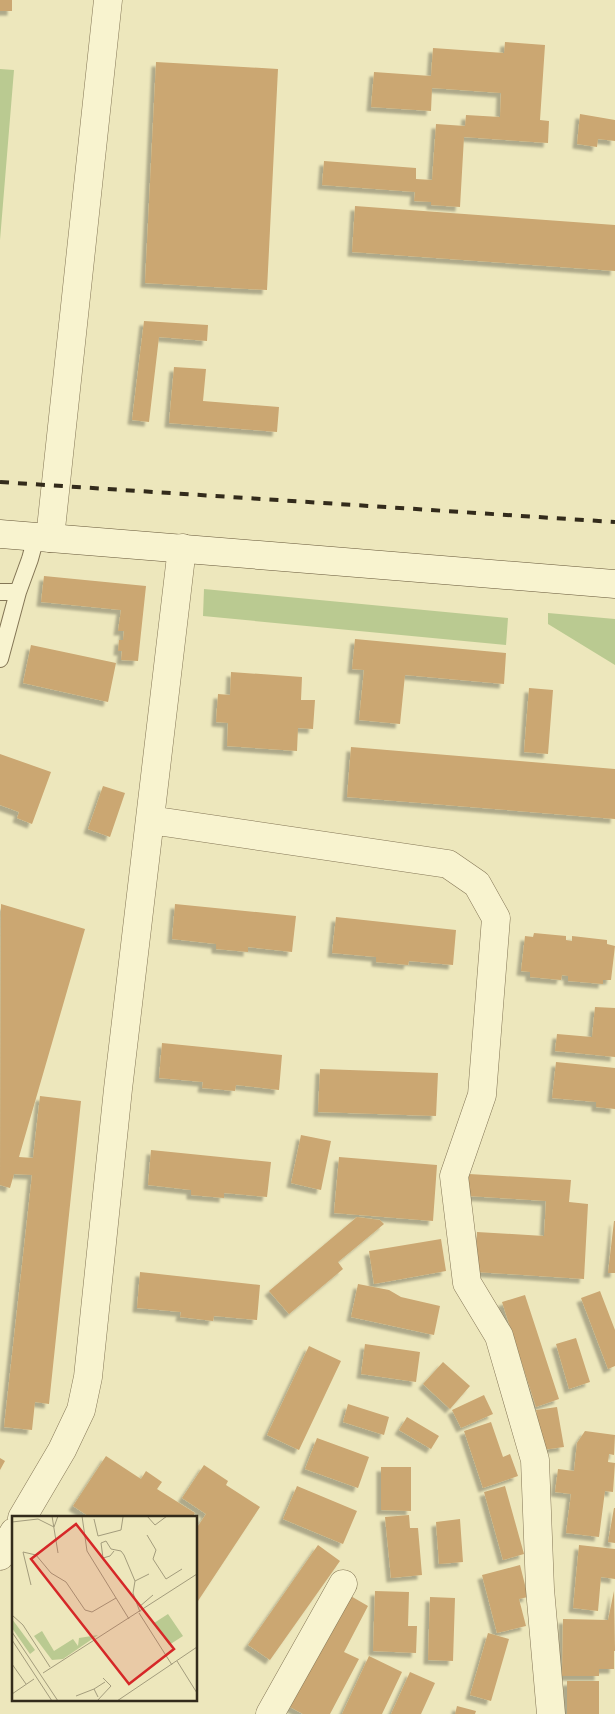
<svg xmlns="http://www.w3.org/2000/svg" width="615" height="1714" font-family="Literata,serif">
<defs>
<filter id="shadow"><feDropShadow dx="-4.5" dy="4.5" stdDeviation="1" flood-color="#0004"/></filter>
</defs>
<rect width="100%" height="100%" fill="#ede7bc"/>
<path fill="#baca91" d="M0 69 14 70 0 240Z
M204 589 508 618 506 645 203 616Z
M548 613 615 619V665L548 624Z"/>
<path fill="#cba772" filter="url(#shadow)" d="M0 0H12V11H0Z
M505 42 545 45 540 120 549 121 548 143 464 137 460 207 431 205V202L414 201 415 192 322 185 324 161 416 168V179L432 180 436 124 465 126 466 115 500 117 501 93 432 88 431 111 371 107 374 72 431 76 433 48 504 53Z
M156 62 278 69 267 290 145 283Z
M580 114 615 120V141L598 139 597 147 577 144Z
M355 206 615 225V271L352 252Z
M144 321 208 325 207 341 159 337 149 422 132 420Z
M174 367 206 369 203 401 279 407 277 432 169 423Z
M44 576 146 586 138 661 121 660 122 651H118L119 640H123L124 631H118L121 610 41 602Z
M355 639 506 653 504 684 405 675 400 724 359 720 364 670 352 669Z
M31 645 116 663 108 702 23 683Z
M231 672 302 677 301 700H315L313 729 298 728 297 751 227 746 228 723 216 722 218 694 230 695Z
M529 688 553 690 548 754 524 752Z
M351 747 615 769V819L347 797Z
M0 754 51 772 32 824 17 818 19 812 0 805Z
M103 786 125 793 110 837 88 829Z
M1 904 85 929 19 1157 33 1158 40 1096 81 1101 49 1404 35 1402 32 1430 4 1427 32 1175 14 1174 10 1188 0 1185Z
M175 904 296 916 292 952 248 947V952L216 949V944L172 939Z
M336 917 456 930 453 965 409 961 408 965 376 962V957L332 953Z
M534 933 566 936V940L572 941V936L607 940V944L615 946 611 980H603V984L568 981V976L562 975 561 980 530 977V972L521 971 525 936 533 937Z
M595 1007 615 1008V1057L555 1051 557 1034 592 1037Z
M162 1043 282 1055 279 1090 236 1085 235 1091 202 1088 203 1082 159 1078Z
M556 1062 615 1068V1109L596 1107V1102L552 1098Z
M320 1069 438 1073 436 1116 318 1112Z
M301 1135 331 1141 321 1190 291 1183Z
M151 1150 271 1162 267 1197 224 1193V1198L191 1195V1190L148 1185Z
M339 1157 437 1165 433 1221 334 1213Z
M469 1174 571 1180 569 1202 588 1204 584 1279 475 1272 477 1232 544 1236 546 1201 468 1196Z
M357 1217 380 1220 384 1224 338 1262 343 1269 289 1314 269 1291Z
M614 1221H615V1273H608Z
M441 1239 446 1271 374 1284 369 1251Z
M140 1272 260 1285 257 1320 214 1316 213 1321 180 1317 181 1312 137 1308Z
M358 1284 389 1290 401 1297 440 1306 434 1335 351 1317Z
M600 1291 615 1330V1366L608 1369 581 1298Z
M525 1295 559 1399 536 1407 502 1302Z
M576 1338 590 1382 569 1389 556 1344Z
M365 1344 420 1352 416 1382 361 1374Z
M309 1346 341 1361 299 1450 267 1435Z
M443 1362 470 1386 450 1409 423 1384Z
M484 1395 493 1414 461 1428 452 1410Z
M348 1404 389 1417 384 1435 343 1422Z
M557 1407 564 1447 542 1450 536 1410Z
M407 1417 439 1436 431 1449 399 1430Z
M491 1422 503 1457 510 1454 518 1476 483 1488 464 1431Z
M585 1431 615 1435 614 1455 609 1454 608 1462 615 1463 613 1492 605 1491 599 1537 566 1533 571 1494 555 1492 558 1469 574 1471 577 1443Z
M317 1438 369 1457 358 1488 305 1469Z
M106 1456 141 1479 146 1471 162 1482 157 1489 195 1513 192 1518H91L73 1506Z
M0 1458 5 1461 0 1470Z
M204 1465 228 1481 226 1485 260 1507 196 1604V1529L206 1514 182 1498Z
M381 1467H411V1511L381 1510Z
M297 1486 357 1511 343 1544 283 1519Z
M505 1486 524 1554 503 1560 484 1492Z
M614 1508H615V1543L608 1542Z
M409 1515 410 1528H418L422 1575 391 1578 385 1517Z
M460 1519 463 1562 439 1564 436 1522Z
M318 1545 340 1561 270 1660 248 1645Z
M579 1545 615 1549V1579L601 1577 598 1611 573 1608Z
M520 1565 528 1597 519 1599 526 1626 497 1633 482 1575Z
M375 1591 409 1592 408 1626H417L416 1653 373 1651Z
M614 1591 615 1651H614V1669H599V1676H562L563 1619 608 1620Z
M349 1595 368 1606 344 1652 359 1659 330 1714H303L290 1707Z
M430 1597 455 1598 453 1661 428 1660Z
M488 1633 509 1639 491 1701 470 1695Z
M369 1656 402 1672 382 1714H342Z
M410 1672 435 1683 421 1714H391Z
M567 1681H599V1714H567Z
M457 1706 476 1711 475 1714H455Z"/>
<g fill="none" stroke-linecap="round" stroke-linejoin="round">
<g stroke="#847656" stroke-width="18">
<path id="service" d="M0 592H18
M0 659 18 592 30 559 36 537"/>
</g>
<g stroke="#847656" stroke-width="29">
<path id="minor" d="M50 538 108 0
M150 820 448 864 477 884 496 918 482 1095 454 1176 467 1283 499 1336 535 1460 540 1589 551 1714
M22 1518 62 1450 81 1410 88 1377 118 1089 182 548
M0 1556 14 1532
M270 1714 343 1584"/>
</g>
<g stroke="#665739" stroke-width="29">
<path id="secondary" d="M0 534 615 584"/>
</g>
<use href="#service" stroke="#f8f3cf" stroke-width="16"/>
<use href="#minor" stroke="#f8f3cf" stroke-width="28"/>
<use href="#secondary" stroke="#f8f3cf" stroke-width="28"/>
<path stroke="#332b1b" stroke-width="4" stroke-dasharray="9 9" stroke-linecap="butt" d="M0 482 615 522"/>
</g>
<g transform="translate(12 1516)">
<rect width="185" height="185" fill="#ede7bc"/>
<path d="M156 98 171 120 157 129 142 107ZM0 103 23 134 18 138 0 112ZM30 115 42 135 61 123 66 130 67 122 86 119 51 143 40 144 22 120Z" fill="#baca91"/>
<path fill="none" stroke="#a39c7c" stroke-width="1" d="M40 0 46 37M70 0 75 35 117 103M135 0 143 9 155 0M82 3 86 20 109 14 111 1M0 6 26 3 42 11 46 0M135 19 144 34 141 43 154 63 170 53M102 35 98 40 91 42 89 27 94 25 99 33 109 35 112 39 123 65 121 77 128 96M123 65 137 58M19 69 11 36 24 39 39 57 54 66 73 94 80 96 104 82M127 91 141 79M127 97 160 149M0 99 11 109 38 151M0 116 46 185M0 124 40 185M165 145 185 177M0 148 14 168M31 157 185 58M0 178 22 163M64 180 82 173M86 181 82 173 93 166M85 185 99 170 91 162M105 185 185 131"/>
<path fill="#d62828" fill-opacity="0.15" stroke="#d62828" stroke-width="2.5" d="M64 8 162 133 117 168 19 43Z"/>
<rect width="185" height="185" fill="none" stroke="#332b1b" stroke-width="2.5"/>
</g>
</svg>
